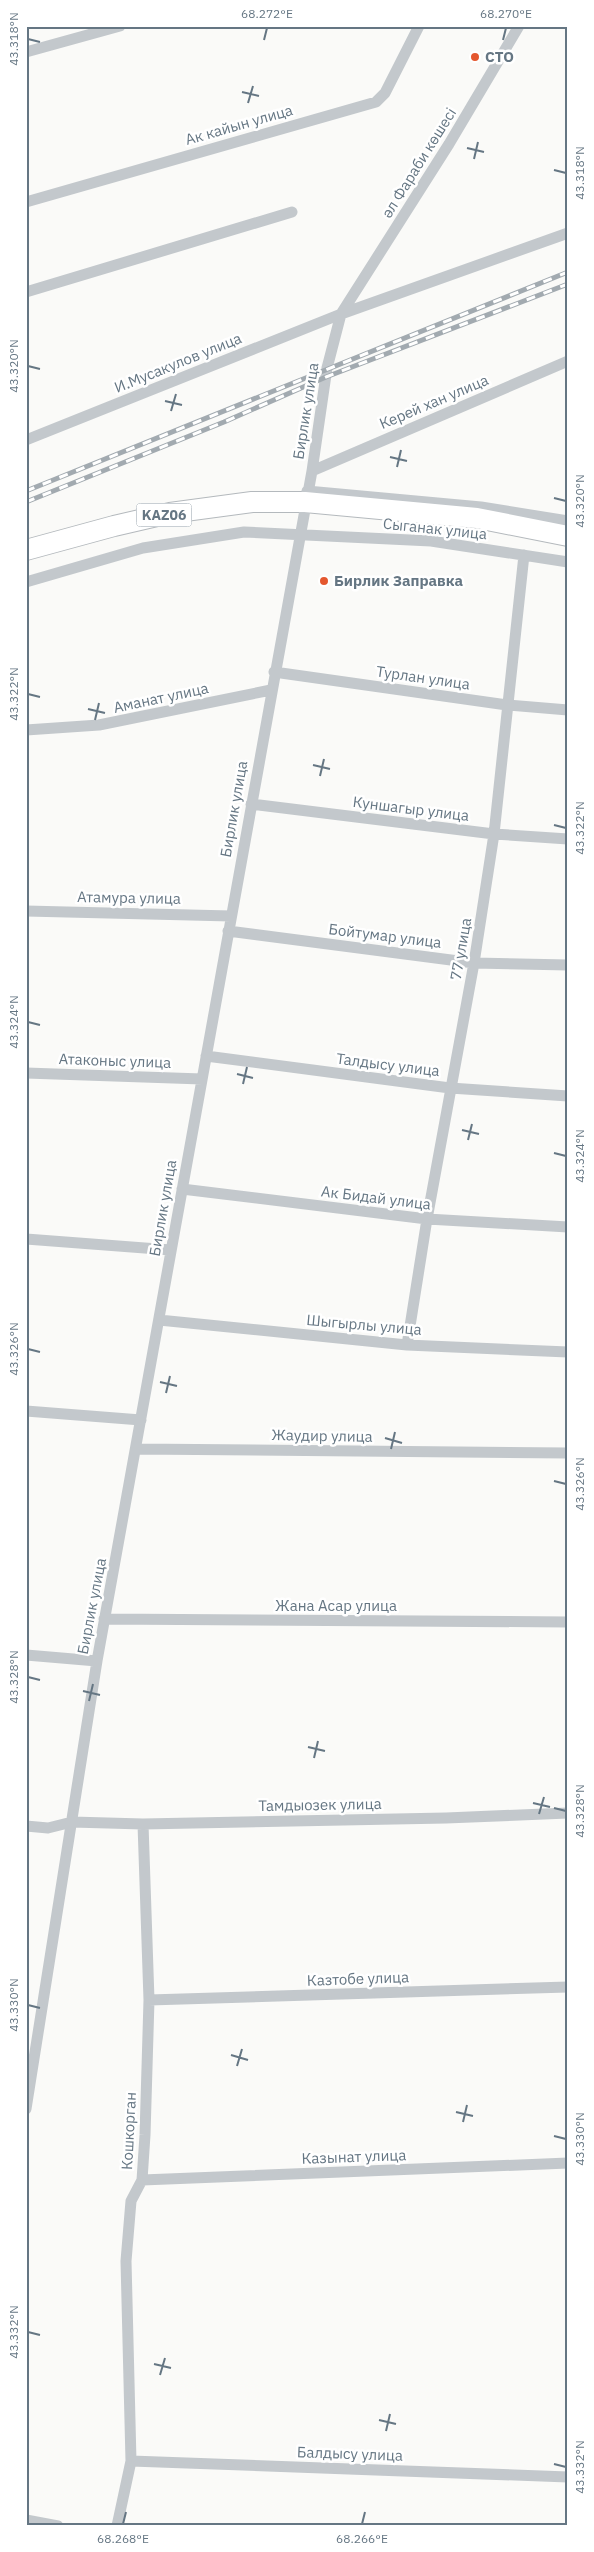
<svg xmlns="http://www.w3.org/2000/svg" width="594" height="2552" font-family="'IBM Plex Sans',sans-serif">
<rect width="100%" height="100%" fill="#fafaf8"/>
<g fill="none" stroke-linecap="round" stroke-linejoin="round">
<g stroke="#b4b9bd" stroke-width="22">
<path id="highway" d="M26 550 114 526 170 513 252 502H305L477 518 568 536"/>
</g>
<path stroke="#c3c8cc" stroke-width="11" d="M26 52 120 26
M26 202 376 102 385 93 419 26
M26 292 292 212
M26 440 341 314 568 233
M312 471 568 361
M307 491 481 507 568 521
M26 582 143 548 244 532 431 541 568 562
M274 672 507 705 568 710
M26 730 99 725 271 690
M251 804 494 834 568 839
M26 911 231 916
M228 931 474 963 568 965
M206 1056 450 1088 568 1096
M26 1073 202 1079
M182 1189 427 1219 568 1227
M26 1239 171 1250
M159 1320 407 1345 568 1352
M407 1345 427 1219 474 963 494 834 524 555
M26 1411 141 1420
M136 1449 568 1453
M104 1619 568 1622
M26 1655 97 1661
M26 1826 48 1828 72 1822 143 1824 446 1818 568 1813
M149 2000 568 1987
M26 2109 97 1661 312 471 327 368 341 314 449 144 519 26
M142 2180 568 2163
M131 2461 568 2477
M26 2520 58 2526
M117 2526 131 2461 126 2261 131 2201 142 2180 145 2135 149 2000 143 1824"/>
<use href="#highway" stroke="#fff" stroke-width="20"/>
<g stroke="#a2aab0" stroke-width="5">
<path id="rail" d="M26 491 568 272
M26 502 224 422 326 377 568 284"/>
</g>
<use href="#rail" stroke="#fff" stroke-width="3" stroke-dasharray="9" stroke-linecap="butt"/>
</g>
<path fill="none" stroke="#657683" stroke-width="2" d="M28 39 40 42M264 40 267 28M503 40 506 28M242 92 259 96M248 103 253 86M467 148 484 152M474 159 478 142M554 170 566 173M28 366 40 369M165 401 182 405M171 411 176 394M390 457 407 461M397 467 401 450M554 498 566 501M28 694 40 697M88 709 105 713M95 720 99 703M313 765 330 769M320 776 324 759M554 825 566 828M28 1022 40 1025M237 1074 253 1078M243 1084 247 1067M462 1130 479 1134M468 1140 472 1124M554 1153 566 1156M28 1349 40 1352M160 1382 177 1386M166 1393 170 1376M385 1438 402 1443M391 1449 395 1432M554 1481 566 1484M28 1677 40 1680M83 1691 100 1695M89 1701 93 1684M308 1747 325 1751M314 1758 318 1741M533 1803 550 1807M554 1808 566 1811M539 1814 544 1797M28 2005 40 2008M231 2055 248 2060M237 2066 242 2049M456 2112 473 2116M463 2122 467 2105M554 2136 566 2139M28 2332 40 2335M154 2364 171 2368M160 2375 165 2358M379 2420 396 2424M386 2431 390 2414M554 2464 566 2467M123 2524 126 2512M362 2524 365 2512"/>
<g fill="#e4572e" stroke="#fff" stroke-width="2">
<circle cx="475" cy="57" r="5"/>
<circle cx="324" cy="581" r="5"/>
</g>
<g text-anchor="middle" stroke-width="5" stroke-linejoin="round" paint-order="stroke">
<rect fill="#fff" stroke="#939fa8" stroke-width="1" x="136.5" y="503.5" width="55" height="23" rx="4"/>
<g font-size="14" font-weight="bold" fill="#657683">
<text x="164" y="520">KАZ06</text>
</g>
<g font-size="15" font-weight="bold" fill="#657683" stroke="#fff" text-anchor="start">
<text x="485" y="62">СТО</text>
<text x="334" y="586">Бирлик Заправка</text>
</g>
<g font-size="15" fill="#657683" stroke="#fff">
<text transform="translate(239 125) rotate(-16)" y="5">Ак кайын улица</text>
<text transform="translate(419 163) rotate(-58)" y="5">әл Фараби көшесі</text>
<text transform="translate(178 363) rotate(-22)" y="5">И.Мусакулов улица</text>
<text transform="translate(434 402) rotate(-23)" y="5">Керей хан улица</text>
<text transform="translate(306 411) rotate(-81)" y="5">Бирлик улица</text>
<text transform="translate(435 529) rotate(6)" y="5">Сыганак улица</text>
<text transform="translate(423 678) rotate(8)" y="5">Турлан улица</text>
<text transform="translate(161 698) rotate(-12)" y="5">Аманат улица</text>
<text transform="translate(234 809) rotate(-80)" y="5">Бирлик улица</text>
<text transform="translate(411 809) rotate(7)" y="5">Куншагыр улица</text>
<text transform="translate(129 898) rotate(1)" y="5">Атамура улица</text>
<text transform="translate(385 936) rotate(7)" y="5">Бойтумар улица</text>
<text transform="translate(461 949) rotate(-80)" y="5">77 улица</text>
<text transform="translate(115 1061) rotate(2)" y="5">Атаконыс улица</text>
<text transform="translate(388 1065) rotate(7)" y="5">Талдысу улица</text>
<text transform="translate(376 1198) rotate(7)" y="5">Ак Бидай улица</text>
<text transform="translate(163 1208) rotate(-80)" y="5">Бирлик улица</text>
<text transform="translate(364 1325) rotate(5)" y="5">Шыгырлы улица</text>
<text transform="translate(322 1436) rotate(1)" y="5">Жаудир улица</text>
<text transform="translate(92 1606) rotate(-79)" y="5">Бирлик улица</text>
<text x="336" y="1611">Жана Асар улица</text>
<text transform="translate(320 1805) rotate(-1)" y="5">Тамдыозек улица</text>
<text transform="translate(358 1979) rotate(-2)" y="5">Казтобе улица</text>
<text transform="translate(129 2131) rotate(-87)" y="5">Кошкорган</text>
<text transform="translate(354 2157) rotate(-2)" y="5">Казынат улица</text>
<text transform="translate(350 2454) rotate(2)" y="5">Балдысу улица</text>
</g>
</g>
<rect width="594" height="2552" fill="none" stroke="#ffffff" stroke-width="55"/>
<rect x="28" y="28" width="538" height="2496" fill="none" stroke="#657683" stroke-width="2"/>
<g font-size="12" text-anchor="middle" fill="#657683">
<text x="267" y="18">68.272°E</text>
<text x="506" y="18">68.270°E</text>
<text transform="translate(14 39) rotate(-90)" y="4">43.318°N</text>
<text transform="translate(580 173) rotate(-90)" y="4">43.318°N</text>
<text transform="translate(14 366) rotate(-90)" y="4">43.320°N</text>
<text transform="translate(580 501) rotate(-90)" y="4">43.320°N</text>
<text transform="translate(14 694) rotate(-90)" y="4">43.322°N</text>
<text transform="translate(580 828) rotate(-90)" y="4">43.322°N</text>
<text transform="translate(14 1022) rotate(-90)" y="4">43.324°N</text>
<text transform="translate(580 1156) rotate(-90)" y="4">43.324°N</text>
<text transform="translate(14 1349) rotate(-90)" y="4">43.326°N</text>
<text transform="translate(580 1484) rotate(-90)" y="4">43.326°N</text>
<text transform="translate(14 1677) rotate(-90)" y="4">43.328°N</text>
<text transform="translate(580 1811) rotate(-90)" y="4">43.328°N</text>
<text transform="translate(14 2005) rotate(-90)" y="4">43.330°N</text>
<text transform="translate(580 2139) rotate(-90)" y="4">43.330°N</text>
<text transform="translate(14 2332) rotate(-90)" y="4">43.332°N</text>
<text transform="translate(580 2467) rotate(-90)" y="4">43.332°N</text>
<text x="123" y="2543">68.268°E</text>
<text x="362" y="2543">68.266°E</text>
</g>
</svg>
